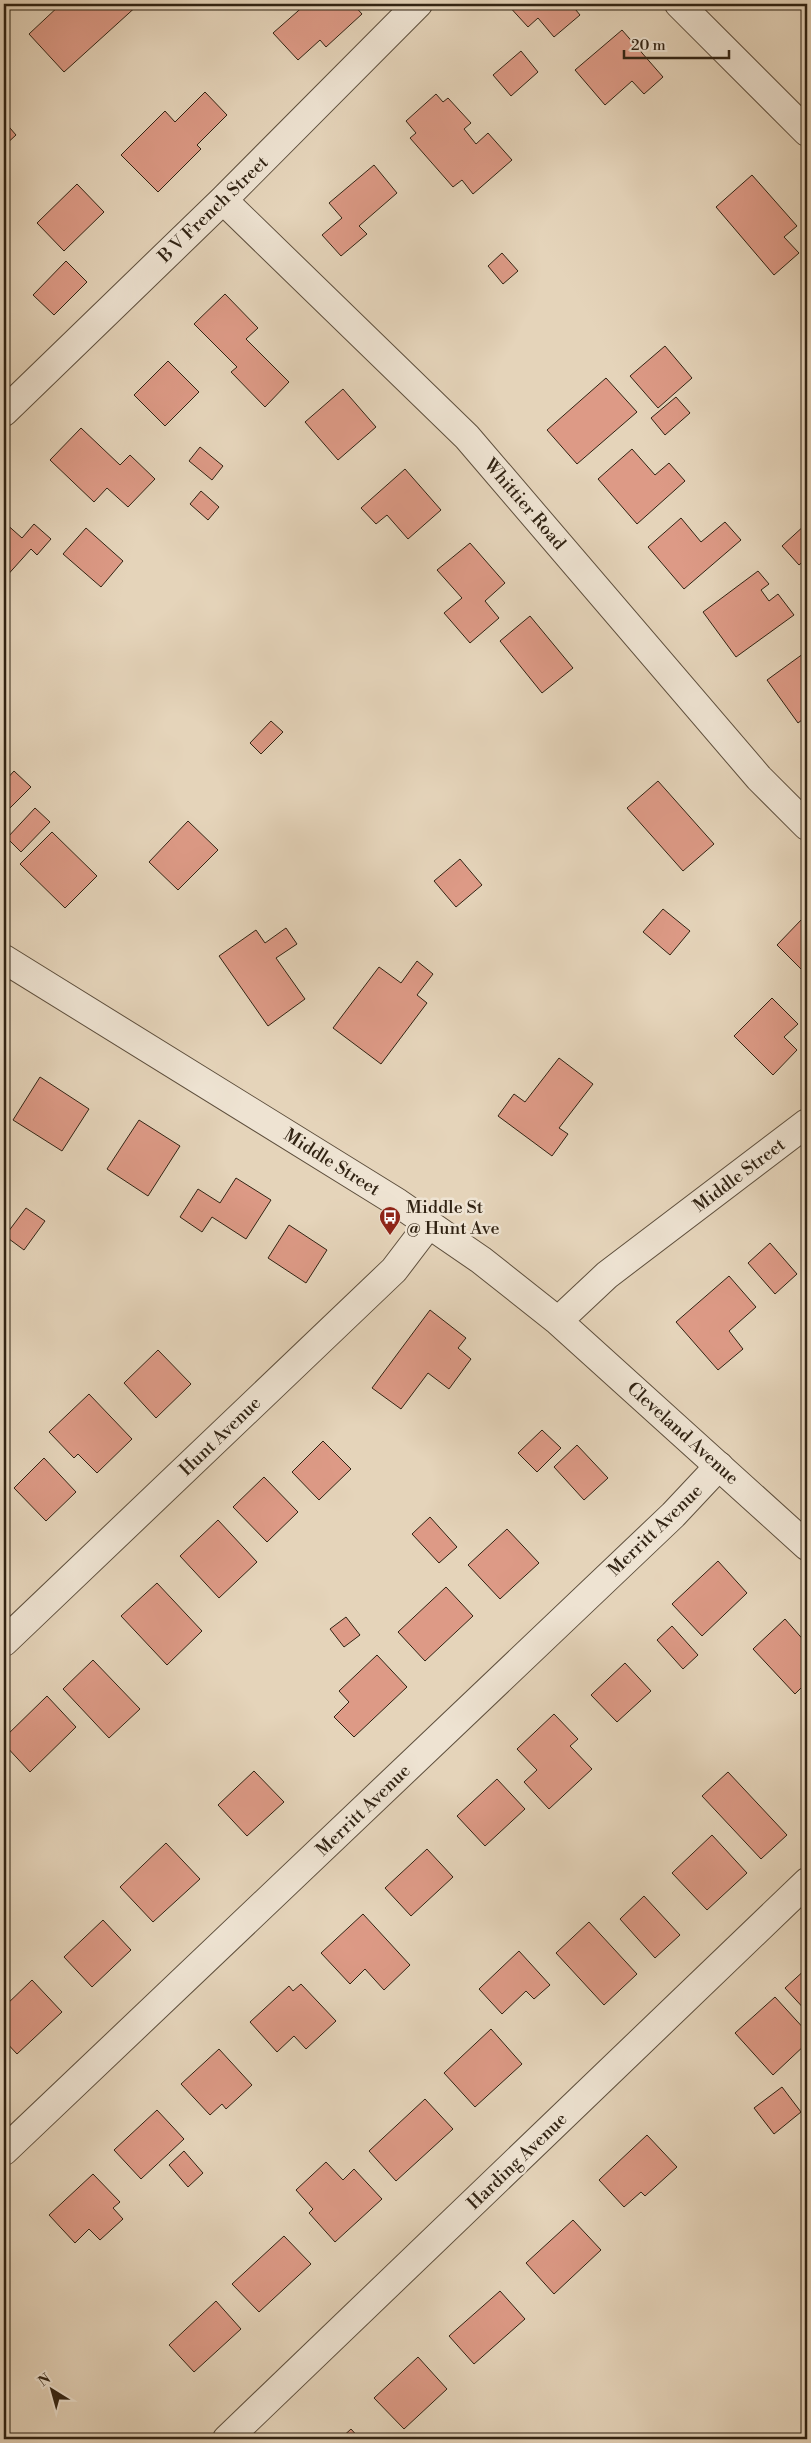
<svg xmlns="http://www.w3.org/2000/svg" width="811" height="2443" font-family="'Libre Bodoni',serif">
<rect width="100%" height="100%" fill="#e5d4ba"/>
<filter id="stains"><feTurbulence type="fractalNoise" baseFrequency=".004" numOctaves="4"/><feColorMatrix values="0 0 0 0 .2 0 0 0 0 .09 0 0 0 0 .02 0 0 0 .5 -.17"/></filter>
<radialGradient id="worn" r=".72"><stop offset=".6" stop-color="#630" stop-opacity="0"/><stop offset="1" stop-color="#630" stop-opacity=".3"/></radialGradient>
<path fill="#dd9a86" stroke="#312313" d="M61 4H139L64 72 29 34Z
M306 4H353L362 14 326 47 320 40 298 60 273 33Z
M507 4H571L580 15 554 37 538 18 528 27Z
M622 30 663 77 644 94 632 81 605 105 575 70Z
M521 51 538 72 511 96 493 75Z
M205 92 227 115 197 145 201 149 158 192 121 155 165 111 175 122Z
M436 94 443 102 448 98 471 123 464 129 476 144 488 133 512 160 473 194 462 180 453 187 410 138 416 133 406 121Z
M4 121 16 135 4 146Z
M374 165 397 193 359 226 367 234 341 256 322 235 342 218 329 203Z
M752 175 797 226 784 237 799 253 774 275 716 207Z
M77 184 104 212 64 251 37 223Z
M502 253 518 271 503 284 488 266Z
M66 261 87 282 54 315 33 295Z
M225 294 258 328 246 339 289 382 265 407 231 372 237 367 194 324Z
M665 346 692 378 658 408 630 376Z
M168 361 199 392 165 426 134 395Z
M606 378 637 412 577 464 547 430Z
M343 389 376 427 338 460 305 422Z
M676 397 690 413 665 435 651 418Z
M81 428 120 465 130 455 155 479 128 507 107 488 94 502 50 460Z
M200 447 223 466 212 480 189 461Z
M632 449 655 475 669 463 685 481 637 524 598 479Z
M405 469 441 510 408 539 387 515 376 524 361 508Z
M201 491 219 507 208 520 190 504Z
M681 518 701 542 725 522 741 540 684 589 648 547Z
M4 522 22 538 34 524 51 539 37 555 31 549 4 579Z
M806 524 807 558 799 565 782 546Z
M86 528 123 561 101 587 63 554Z
M470 543 505 583 485 601 499 618 470 643 444 613 462 598 437 570Z
M758 571 769 584 761 590 769 601 778 594 794 615 736 657 703 612Z
M530 616 573 668 542 693 500 641Z
M807 651V716L798 723 767 680Z
M271 721 283 732 261 754 250 743Z
M14 771 31 787 6 812 4 810V782Z
M658 781 714 844 683 871 627 808Z
M35 808 50 822 21 852 7 838Z
M188 821 218 850 178 890 149 862Z
M52 832 97 876 65 908 20 864Z
M460 859 482 885 456 907 434 881Z
M663 909 690 931 670 955 643 932Z
M802 919 807 924V975L777 945Z
M286 928 297 944 276 958 305 999 268 1026 219 956 256 930 265 943Z
M417 961 433 974 417 995 427 1003 381 1064 333 1028 379 967 401 983Z
M772 998 798 1024 784 1037 797 1050 773 1075 734 1036Z
M559 1058 593 1084 559 1128 568 1134 552 1156 498 1116 514 1094 525 1102Z
M40 1077 89 1109 62 1151 13 1120Z
M139 1120 180 1146 148 1196 107 1169Z
M236 1178 271 1200 246 1239 212 1217 202 1232 180 1217 198 1189 220 1203Z
M26 1208 45 1221 24 1250 5 1236Z
M289 1225 327 1250 306 1283 268 1258Z
M770 1243 797 1274 775 1294 748 1263Z
M729 1276 756 1307 729 1331 743 1349 718 1370 676 1322Z
M430 1310 466 1338 458 1348 471 1359 449 1389 428 1373 401 1409 372 1388Z
M158 1350 191 1384 156 1418 124 1383Z
M89 1394 132 1439 97 1473 78 1454 74 1458 49 1432Z
M542 1430 561 1448 537 1472 518 1453Z
M323 1441 351 1469 319 1500 292 1472Z
M577 1445 608 1478 584 1500 554 1467Z
M44 1458 76 1492 46 1521 14 1488Z
M264 1477 298 1512 267 1542 233 1507Z
M430 1517 457 1547 439 1563 412 1534Z
M218 1520 257 1562 219 1598 180 1556Z
M507 1529 539 1563 500 1599 468 1565Z
M718 1561 747 1593 702 1636 672 1604Z
M157 1583 202 1631 167 1665 121 1616Z
M446 1587 473 1616 425 1661 398 1632Z
M346 1617 360 1635 344 1647 330 1629Z
M785 1619 807 1644V1682L795 1694 753 1649Z
M672 1626 698 1655 683 1669 657 1640Z
M377 1655 407 1687 354 1737 334 1717 349 1702 339 1691Z
M93 1660 140 1709 109 1738 63 1689Z
M625 1663 651 1691 617 1722 591 1695Z
M47 1696 76 1727 30 1772 4 1744V1738Z
M554 1714 578 1739 570 1746 592 1769 549 1809 524 1782 537 1770 517 1749Z
M254 1771 284 1802 247 1836 218 1805Z
M728 1772 787 1835 761 1859 702 1796Z
M497 1779 525 1809 485 1846 457 1816Z
M712 1835 747 1873 707 1910 672 1873Z
M166 1843 200 1879 153 1922 120 1887Z
M427 1849 453 1877 411 1916 385 1888Z
M644 1896 680 1935 655 1958 620 1919Z
M363 1914 410 1965 384 1990 365 1969 350 1984 321 1953Z
M103 1920 131 1950 92 1987 64 1957Z
M589 1922 637 1974 604 2005 556 1953Z
M519 1951 550 1985 534 1999 526 1991 502 2014 479 1989Z
M807 1968V2012L785 1988Z
M32 1980 62 2012 17 2054 4 2040V2007Z
M301 1984 336 2021 306 2049 294 2036 277 2052 250 2022 289 1986 293 1991Z
M775 1997 807 2032V2043L773 2075 735 2033Z
M491 2029 522 2064 475 2107 444 2073Z
M219 2049 252 2085 226 2109 222 2104 210 2115 181 2084Z
M782 2087 801 2112 774 2134 754 2108Z
M425 2099 453 2129 396 2181 369 2151Z
M157 2110 184 2139 141 2179 114 2150Z
M647 2135 677 2167 645 2196 641 2192 624 2207 599 2180Z
M184 2151 203 2173 188 2187 169 2165Z
M326 2162 343 2180 354 2169 382 2199 335 2242 309 2213 313 2209 296 2190Z
M93 2174 120 2202 113 2208 123 2219 100 2240 89 2229 75 2243 49 2215Z
M573 2220 601 2250 554 2294 526 2263Z
M284 2236 311 2264 259 2312 232 2284Z
M500 2291 525 2319 474 2364 449 2336Z
M216 2301 241 2329 194 2372 169 2345Z
M418 2357 447 2389 404 2429 374 2398Z
M351 2429 360 2439H340Z"/>
<g fill="none" stroke-linecap="round" stroke-linejoin="round">
<g stroke="#5e4f3d" stroke-width="30">
<path id="minor" d="M679 4 807 132
M223 200 467 437 759 778 807 826
M4 412 223 200 418 4
M4 1642 394 1270 429 1224
M4 2151 673 1515 719 1466
M227 2439 807 1882"/>
</g>
<g stroke="#5e4f3d" stroke-width="30">
<path id="tertiary" d="M4 959 398 1203 481 1260 558 1321 807 1546
M558 1321 607 1275 807 1123"/>
</g>
<use href="#minor" stroke="#eee3d2" stroke-width="28"/>
<use href="#tertiary" stroke="#eee3d2" stroke-width="28"/>
</g>
<defs>
<g id="bus-pin" transform="scale(1.125)"><path d="M0 17L-7.5 6A9.5 9.5 0 1 1 7.5 6Z" fill="#8f2418" stroke="#eee3d2"/><path d="M-5-6H5V4H4V6H2V4H-2V6H-4V4H-5ZM-3.5-4V0h7V-4ZM-3.5 1.2v1.5H-2V1.2ZM2 1.2v1.5H3.5V1.2Z" fill="#fff"/></g>
</defs>
<g fill-rule="evenodd">
<use href="#bus-pin" x="390" y="1217"/>
</g>
<g text-anchor="middle" stroke-width="5" stroke-linejoin="round" paint-order="stroke">
<g font-size="18" fill="#312313" stroke="#eee3d2">
<text transform="translate(213 209) rotate(-44)" y="6">B V French Street</text>
<text transform="translate(525 504) rotate(49)" y="6">Whittier Road</text>
<text transform="translate(332 1162) rotate(32)" y="6">Middle Street</text>
<text transform="translate(739 1175) rotate(-37)" y="6">Middle Street</text>
<text transform="translate(683 1433) rotate(42)" y="6">Cleveland Avenue</text>
<text transform="translate(220 1436) rotate(-44)" y="6">Hunt Avenue</text>
<text transform="translate(655 1530) rotate(-44)" y="6">Merritt Avenue</text>
<text transform="translate(363 1810) rotate(-44)" y="6">Merritt Avenue</text>
<text transform="translate(517 2161) rotate(-44)" y="6">Harding Avenue</text>
</g>
<g font-size="18" fill="#312313" stroke="#eee3d2" text-anchor="start">
<text x="406" y="1213">Middle St<tspan x="406" dy="21">@ Hunt Ave</tspan></text>
</g>
</g>
<rect width="811" height="2443" fill="none" stroke="#e5d4ba" stroke-width="20"/>
<rect x="5" y="5" width="801" height="2433" fill="none" stroke="#312313" stroke-width="2.5"/>
<rect x="10" y="10" width="791" height="2423" fill="none" stroke="#312313"/>
<g transform="translate(52 2390) rotate(323)" stroke="#eee3d2" stroke-width="4" paint-order="stroke">
<path d="M0-4L9 19L0 12L-9 19Z" fill="#312313"/>
<text y="-8" font-size="14" font-weight="bold" text-anchor="middle" fill="#312313">N</text>
</g>
<path d="M624 50v8h105v-8" fill="none" stroke="#312313" stroke-width="2.5"/>
<text x="631" y="50" font-size="15" fill="#312313" stroke="#eee3d2" stroke-width="4" paint-order="stroke">20 m</text>
<rect width="100%" height="100%" filter="url(#stains)"/>
<rect width="100%" height="100%" fill="url(#worn)"/>
</svg>
